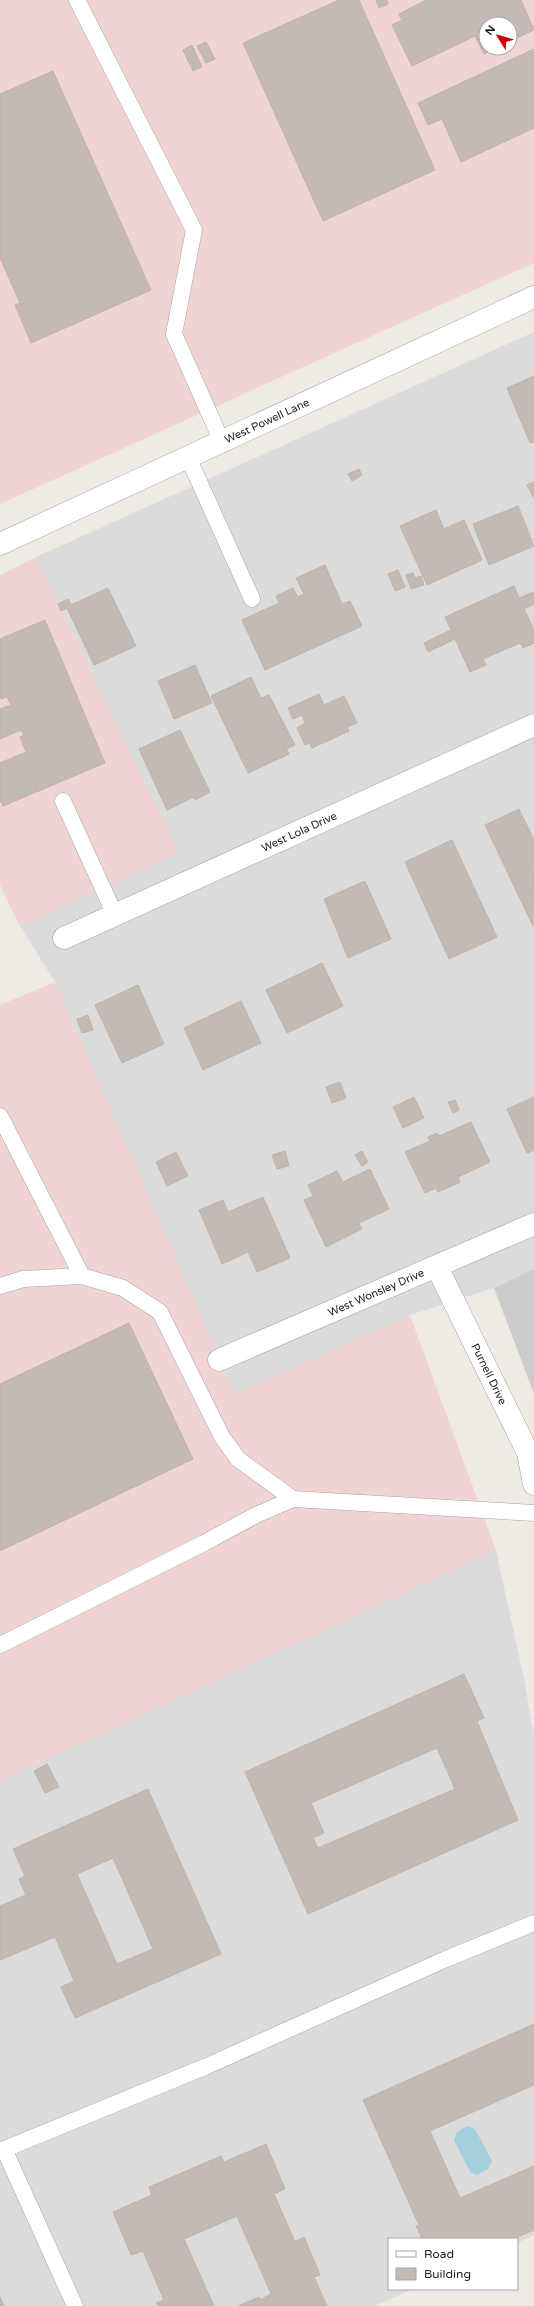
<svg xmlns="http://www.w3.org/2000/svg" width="534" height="2306" font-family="'Varela Round',sans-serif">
<rect width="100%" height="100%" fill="#efebe4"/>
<path fill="#dcdbdb" d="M534 332V1269L494 1288 410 1315 235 1395 55 982 20 926 179 853 36 557Z
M496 1550 524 1679 534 1736V2235L517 2243V2239H389V2289H413L375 2306H0V1781Z"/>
<path fill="#f0d4d3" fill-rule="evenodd" d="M0 0H534V263L0 504ZM486 24H510V48H486Z
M36 557 179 853 20 926 0 885V575Z
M55 982 235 1394 410 1315 496 1550 0 1781V1005Z"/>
<path fill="#ccc" d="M534 1269V1394L494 1288Z"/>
<path fill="#a4cfdd" d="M467 2126 475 2129 492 2161 488 2169 477 2175 470 2172 454 2140 457 2132Z"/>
<path fill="#c3bbb3" stroke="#c0b2a6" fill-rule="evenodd" d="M339 0H359L435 170 323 221 243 43Z
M376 0H387L388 4 379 8Z
M426 0H521L534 30 510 41V24H486V48H496L484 54 475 36 412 66 392 25 402 20 399 14Z
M206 42 215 59 206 63 197 46Z
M192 45 202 67 193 71 183 50Z
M534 49V128L461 162 442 119 428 125 418 103Z
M53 71 151 290 31 343 15 305 20 303 0 258V94Z
M534 376V442L530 443 507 388Z
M359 469 362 475 352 481 348 474Z
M534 482V498L527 485Z
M518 506 534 546 489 565 473 524Z
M436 510 444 529 464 520 482 560 427 585 400 526Z
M325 565 342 604 350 601 362 626 265 670 242 620 279 603 276 596 293 588 298 597 304 594 296 578Z
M398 570 405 587 395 591 388 574Z
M413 573 415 578 421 576 424 585 411 589 406 575Z
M514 586 519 598 534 592V604L524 609 534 630V643L523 648 520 643 483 659 486 665 470 672 455 639 428 652 424 643 451 630 445 617Z
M108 588 136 646 94 665 67 608 61 611 58 604 68 599 71 605Z
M45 620 105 763 3 806 0 800V763L26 752 20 737 24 735 21 730 0 739V709L11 705 7 697 1 699 0 697V639Z
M195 665 212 703 174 719 158 681Z
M251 677 261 698 269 695 295 745 286 749 289 754 248 773 211 696Z
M319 694 324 705 344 696 357 723 347 727 349 731 312 748 309 743 305 745 297 728 305 723 302 715 293 719 288 708Z
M180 730 210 792 195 800 194 797 167 810 139 749Z
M519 809 534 840 533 926 485 825Z
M452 840 497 937 449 959 405 862Z
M365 881 391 939 348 958 324 899Z
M322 963 343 1006 287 1033 266 990Z
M138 985 164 1044 122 1063 95 1005Z
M241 1001 261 1043 203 1070 184 1028Z
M88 1015 93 1030 82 1033 77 1019Z
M340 1082 346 1098 332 1103 326 1087Z
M414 1097 424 1118 403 1128 393 1107Z
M534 1097V1150L527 1153 507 1109Z
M455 1100 459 1110 453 1113 448 1102Z
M471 1122 490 1162 458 1177 460 1182 438 1192 436 1188 425 1193 405 1152 430 1141 428 1137 437 1133 439 1136Z
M285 1151 289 1166 277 1169 272 1155Z
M362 1151 368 1162 362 1166 355 1155Z
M176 1152 188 1176 167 1186 156 1162Z
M370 1169 389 1209 359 1223 362 1229 326 1247 304 1200 313 1196 308 1185 337 1171 343 1182Z
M263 1197 290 1258 257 1272 248 1252 222 1264 199 1210 223 1200 228 1212Z
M129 1323 193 1459 0 1551V1384Z
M464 1674 484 1718 477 1721 518 1820 308 1914 245 1772ZM437 1748 455 1789 318 1848 313 1838 324 1833 311 1803Z
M47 1764 59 1787 45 1793 34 1771Z
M148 1789 221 1954 75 2018 61 1987 74 1981 55 1937 0 1960V1906L26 1895 19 1879 25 1876 13 1849ZM113 1858 153 1949 117 1964 77 1874Z
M534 2024V2085L430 2131 460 2198 534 2166V2230L513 2239H422L416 2226 419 2225 363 2100Z
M266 2144 285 2189 274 2194 295 2242 304 2237 320 2275 314 2277 327 2306H238L259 2297 260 2300 271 2294 237 2216 184 2239 214 2306H158L156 2303 164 2300 143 2251 131 2255 113 2212 152 2195 149 2187 221 2156 224 2162Z
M0 2297 4 2306H0Z"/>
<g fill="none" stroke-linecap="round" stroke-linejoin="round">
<g stroke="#a5a5a5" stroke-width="17">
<path id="lane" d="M77 0 194 230 174 334 222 442
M188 457 252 599
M63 801 115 915
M0 1116 82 1276
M0 1286 23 1279 82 1276 123 1288 160 1312 222 1437 238 1459 293 1499
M0 1645 204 1543 256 1515 293 1499 534 1513
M4 2149 75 2306
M0 2151 207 2066 446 1959 534 1923"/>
</g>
<g stroke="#a5a5a5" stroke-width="23">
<g id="street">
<path id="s1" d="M0 544 534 297"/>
<path id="s2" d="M64 938 534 725"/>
<path id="s3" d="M437 1267 528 1453 534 1484"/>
<path id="s4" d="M219 1360 534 1224"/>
</g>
</g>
<use href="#lane" stroke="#fff" stroke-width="16"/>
<use href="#street" stroke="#fff" stroke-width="22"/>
</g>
<g text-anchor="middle" stroke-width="4" stroke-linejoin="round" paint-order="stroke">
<g font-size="11" fill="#1e1e1e" stroke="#fff">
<text dy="4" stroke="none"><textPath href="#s1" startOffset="294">West Powell Lane</textPath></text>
<text dy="4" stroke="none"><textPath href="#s2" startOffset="258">West Lola Drive</textPath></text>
<text dy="4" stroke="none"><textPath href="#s4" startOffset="171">West Wonsley Drive</textPath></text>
<text dy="4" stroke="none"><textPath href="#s3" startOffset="119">Purnell Drive</textPath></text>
</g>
</g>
<rect x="388" y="2238" width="130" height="52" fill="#ffffff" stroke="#a5a5a5"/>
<rect x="396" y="2251" width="20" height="6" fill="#ffffff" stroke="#a5a5a5"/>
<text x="424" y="2258" font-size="12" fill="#1e1e1e">Road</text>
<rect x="396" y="2268" width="20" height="12" fill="#c3bbb3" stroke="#a5a5a5"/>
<text x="424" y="2278" font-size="12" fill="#1e1e1e">Building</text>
<g transform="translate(498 36) rotate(307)"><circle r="19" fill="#ffffff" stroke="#a5a5a5"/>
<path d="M0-3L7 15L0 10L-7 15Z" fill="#cb0200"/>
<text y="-6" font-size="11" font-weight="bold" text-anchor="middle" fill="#1e1e1e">N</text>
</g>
</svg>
